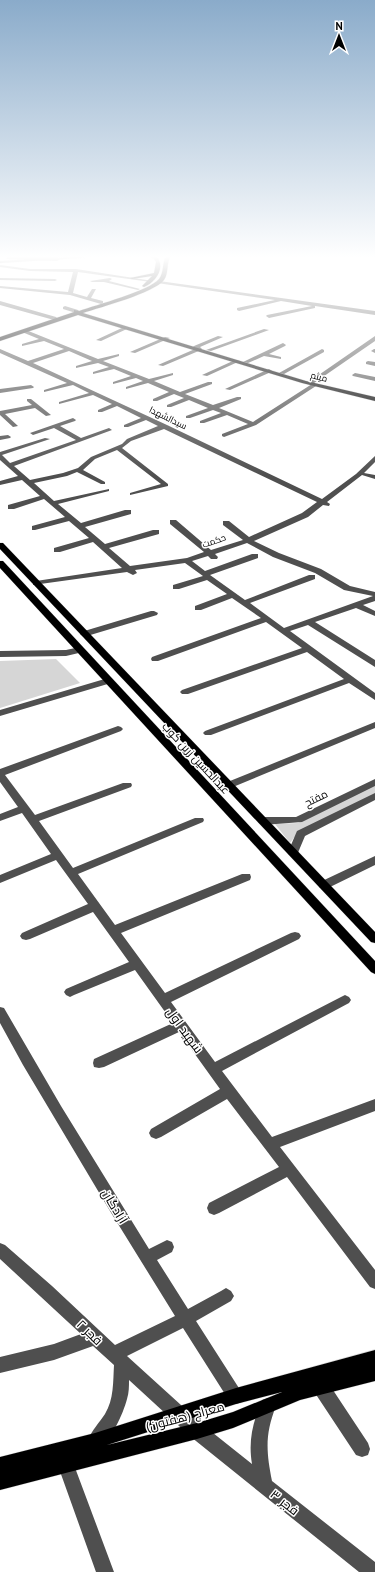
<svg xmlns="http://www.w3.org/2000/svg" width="375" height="1572" font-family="'PT Sans',Cairo,sans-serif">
<rect width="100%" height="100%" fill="#fff"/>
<path fill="#d6d6d6" d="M56 659 80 683 0 708V661Z
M375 785V794L299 831 290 843 275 824 298 823Z"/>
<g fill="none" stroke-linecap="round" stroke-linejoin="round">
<g stroke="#dbdbdb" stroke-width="1">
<path id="major" d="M81 256H113L0 263V261Z
M145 256 157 257C166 268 155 283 144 287L142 286 152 276 132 279 130 278 154 273 156 262 154 259Z
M166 256H171C166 263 169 273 164 280 154 293 101 307 83 313L306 381 375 397V401L302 383 78 315 0 341V337L74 312V310L79 311C96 305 149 291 159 279 164 273 162 263 166 256Z
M0 543H3L375 932V943L371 942 0 549Z
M0 561H3L375 961V974L371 972 0 568Z
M375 1350V1381L300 1400 233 1428 197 1439 0 1490V1457L95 1433 236 1388ZM282 1392 233 1412 197 1423 107 1445 236 1404Z"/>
</g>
<g stroke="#dbdbdb" stroke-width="1">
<path id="highway" d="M5 256 57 257 60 259 57 261 7 259Z"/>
</g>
<path fill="#4f4f4f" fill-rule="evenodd" d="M0 265 30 269H76L153 281 151 282 78 272 73 293 87 297 92 289H96L91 298 103 301V303L101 304 70 295 0 288V286L68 292 73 272 30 271 0 267Z
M0 278 55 279 57 280 55 281 0 280Z
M110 278 112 279 109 281 140 289 138 290 104 282H92L90 281Z
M159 281 375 311V315L315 306V308L269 318 266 316 267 315 312 306 281 301 239 311 237 310V308L275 300 157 283Z
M0 301 56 317 57 318 54 320 0 305Z
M65 306 78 310 79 311 76 313 63 309V307Z
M124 327 129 328 101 341 96 340Z
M264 329 269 330 211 351 206 350Z
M22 330H26L98 359 119 354V356L103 361 149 379 173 373V375L154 381 180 392 208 382H212V384L185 394 213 405 237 397H241V399L219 408 253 422 312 384 309 382 310 381 375 336V341L314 383 317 385 316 386 256 425 224 437 222 436V434L248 424 227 415 204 423H200V421L221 413 213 410 190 418H186V416L208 408 189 400 171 407H167V405L184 398 174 394 157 401H153V399L169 392 148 383 126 389V387L143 381 136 378 113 384V382L131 376 114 369 93 374V372L109 367 98 363 76 368V366L92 361 69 351 33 363 167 425 322 499 356 474 375 456V462L364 473 375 475V479L362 475 327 502 330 504 329 506 323 505 308 517 254 541 279 553 321 569 350 586 375 592V601L363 605 375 611V616L356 608 315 622 375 660V667L308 625 290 631 375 693V700L349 683 211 735H205L203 733 205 731 344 679 307 652 188 694H182L180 692 182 690 302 648 266 622 158 661H152L151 659 152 657 261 618 232 598 201 610H195V606L227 594 207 580 179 589H173V585L203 576 185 563 135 570 137 573 133 575 127 572 33 585V581H36L122 568 93 542 60 552H54V548L89 538 69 521 35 530H32V526L65 517 44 499 14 509H8V505L40 496 22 480 0 485V481L18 476 0 460V452L45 438 50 439 2 455 10 463 76 440 54 428 33 435 30 433 73 418 76 420 75 421 60 426 81 438 109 428 112 430 14 466 30 480 63 473 78 468 91 457 122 444 127 439 158 426 146 420 128 427H124V425L141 418 117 406 102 412H98V410L112 404 93 395 59 404V402L89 393 73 385 44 392V390L67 383 0 353V349L28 361 64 349 44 341 22 346V344L39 339 22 332ZM164 429 317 502 302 513 249 537 229 521H223V525L243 540 211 550 176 520H170V524L204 552 187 558 130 566 109 548 159 534V530H153L105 544 85 527 131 514V510H125L81 523 58 504 109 491V489L54 501 34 483 67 476 77 472 101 484H105V482L83 470 95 459 117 450 161 484 130 493V495L168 486V484L122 448 131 441ZM247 543 273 557 315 573 344 590 373 596 284 628 250 603 315 579V575H309L245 600 210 575 258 558V554H252L205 571 192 561 208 556 211 559H217L218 557 215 554Z
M218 336 223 337 200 347 202 349 201 350 163 366 158 365 195 349 193 347 194 346Z
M165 337 170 338 135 353 130 352Z
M283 343 286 345 285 346 269 354 281 357V359L264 356 248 363 243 362Z
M322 349 324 350V352L284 374 279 373Z
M374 349H375V353L371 351Z
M235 360 240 361 207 376 202 375Z
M368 361 375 362V366L366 364V362Z
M269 369 272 371 271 372 230 390 225 389Z
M355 373 375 377V381L353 376 352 375Z
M31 385 34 387 33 388 0 393V389Z
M27 399H31L51 415 46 416 35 408 5 414 18 426 13 427 0 415V411L32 405 27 401Z
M8 435 11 437 10 438 0 440V436Z
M151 611H154L158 613 157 615 87 636 84 637 80 634 81 632Z
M80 647 84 650 83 652 66 656 0 657V651L66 650Z
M108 678 111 679 112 681 111 683 0 716V710Z
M375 722V728L233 787 229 788 224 785 225 783Z
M118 726 121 727 123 729 121 731 5 775 35 815 123 783H131L132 785 131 787 39 821 73 868 195 818H203L204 820 203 822 78 874 115 925 242 874H250L251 877 250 880 121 933 165 993 291 933 295 932 299 933 301 936 299 939 171 1002 215 1062 341 997 345 995 349 997 351 1000 349 1003 222 1071 272 1137 375 1099V1111L280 1147 375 1270V1289L370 1287 287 1177 219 1213 214 1215 209 1213 207 1208 209 1203 279 1167 227 1099 161 1137 156 1139 151 1137 149 1133 151 1129 220 1089 179 1032 104 1067 99 1068 94 1067 93 1063 94 1059 173 1023 135 970 74 995 70 997 66 995 64 992 66 989 129 962 93 912 30 939 26 940 22 939 20 936 22 933 88 904 56 860 0 883V875L51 854 22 813 0 821V814L18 807 0 782V769Z
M375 779V786L302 822 263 825 259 823 258 821 259 819 263 817H296Z
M375 793V800L305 836 297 855H289L288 852 297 831Z
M375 856V865L328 888H320L318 885 320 882Z
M0 1007 4 1008 61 1106 149 1249 167 1240 172 1242 174 1247 172 1252 157 1260 188 1309 221 1291 226 1288 231 1291 234 1296 231 1301 196 1321 244 1396 242 1402 236 1404 230 1402 183 1328 127 1356 203 1425 252 1464C248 1440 253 1422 262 1400L268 1398 274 1400 276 1406C265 1434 266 1451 272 1481L375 1562V1572H359L191 1437 129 1380C129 1386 129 1393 127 1399 123 1414 111 1442 96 1448L90 1446 88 1440C92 1430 99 1423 105 1414 114 1399 113 1382 114 1365L93 1346 54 1360 0 1373V1357L54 1344 81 1334 0 1259V1243L5 1245 52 1286 115 1345 175 1316 110 1211 23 1065 0 1023Z
M321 1379 327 1381 368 1443 370 1449 368 1455 362 1457 356 1455 315 1393 313 1387 315 1381Z
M65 1455 71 1457 114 1572H96L57 1463 59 1457Z"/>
<use href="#major" fill="#000" fill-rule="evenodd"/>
<use href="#highway" fill="#000" fill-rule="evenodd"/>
</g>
<linearGradient id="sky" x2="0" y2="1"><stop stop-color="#8aabca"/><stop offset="0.54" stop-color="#fff"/><stop offset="1" stop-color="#fff" stop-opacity="0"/></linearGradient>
<rect width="375" height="476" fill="url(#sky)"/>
<g text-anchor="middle" stroke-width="3" stroke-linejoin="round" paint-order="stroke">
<g font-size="9" fill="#000" stroke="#fff">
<text transform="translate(319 377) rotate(14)" y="3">میثم</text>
<text transform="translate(168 418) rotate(26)" y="3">سیدالشهدا</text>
<text transform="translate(214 541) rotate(-19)" y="3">حکمت</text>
</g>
<g font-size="11" fill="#000" stroke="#fff">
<text transform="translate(196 758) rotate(47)" y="4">عبدالحسین زرین کوب</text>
<text transform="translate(316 798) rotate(-26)" y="4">مفتح</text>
</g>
<g font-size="13" fill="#000" stroke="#fff">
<text transform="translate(185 1030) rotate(54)" y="5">شهید اول</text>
<text transform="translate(115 1206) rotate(59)" y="5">آزادگان</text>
<text transform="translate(90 1332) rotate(44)" y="5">فجر ۲</text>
<text transform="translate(185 1416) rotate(-15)" y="5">معراج (هفتون)</text>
<text transform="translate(285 1502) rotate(38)" y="5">فجر ۳</text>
</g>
</g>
<g transform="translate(339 36)" stroke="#ffffff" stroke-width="3" paint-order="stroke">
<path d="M0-3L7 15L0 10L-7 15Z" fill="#000000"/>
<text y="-6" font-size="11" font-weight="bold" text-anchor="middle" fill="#000000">N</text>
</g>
</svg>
